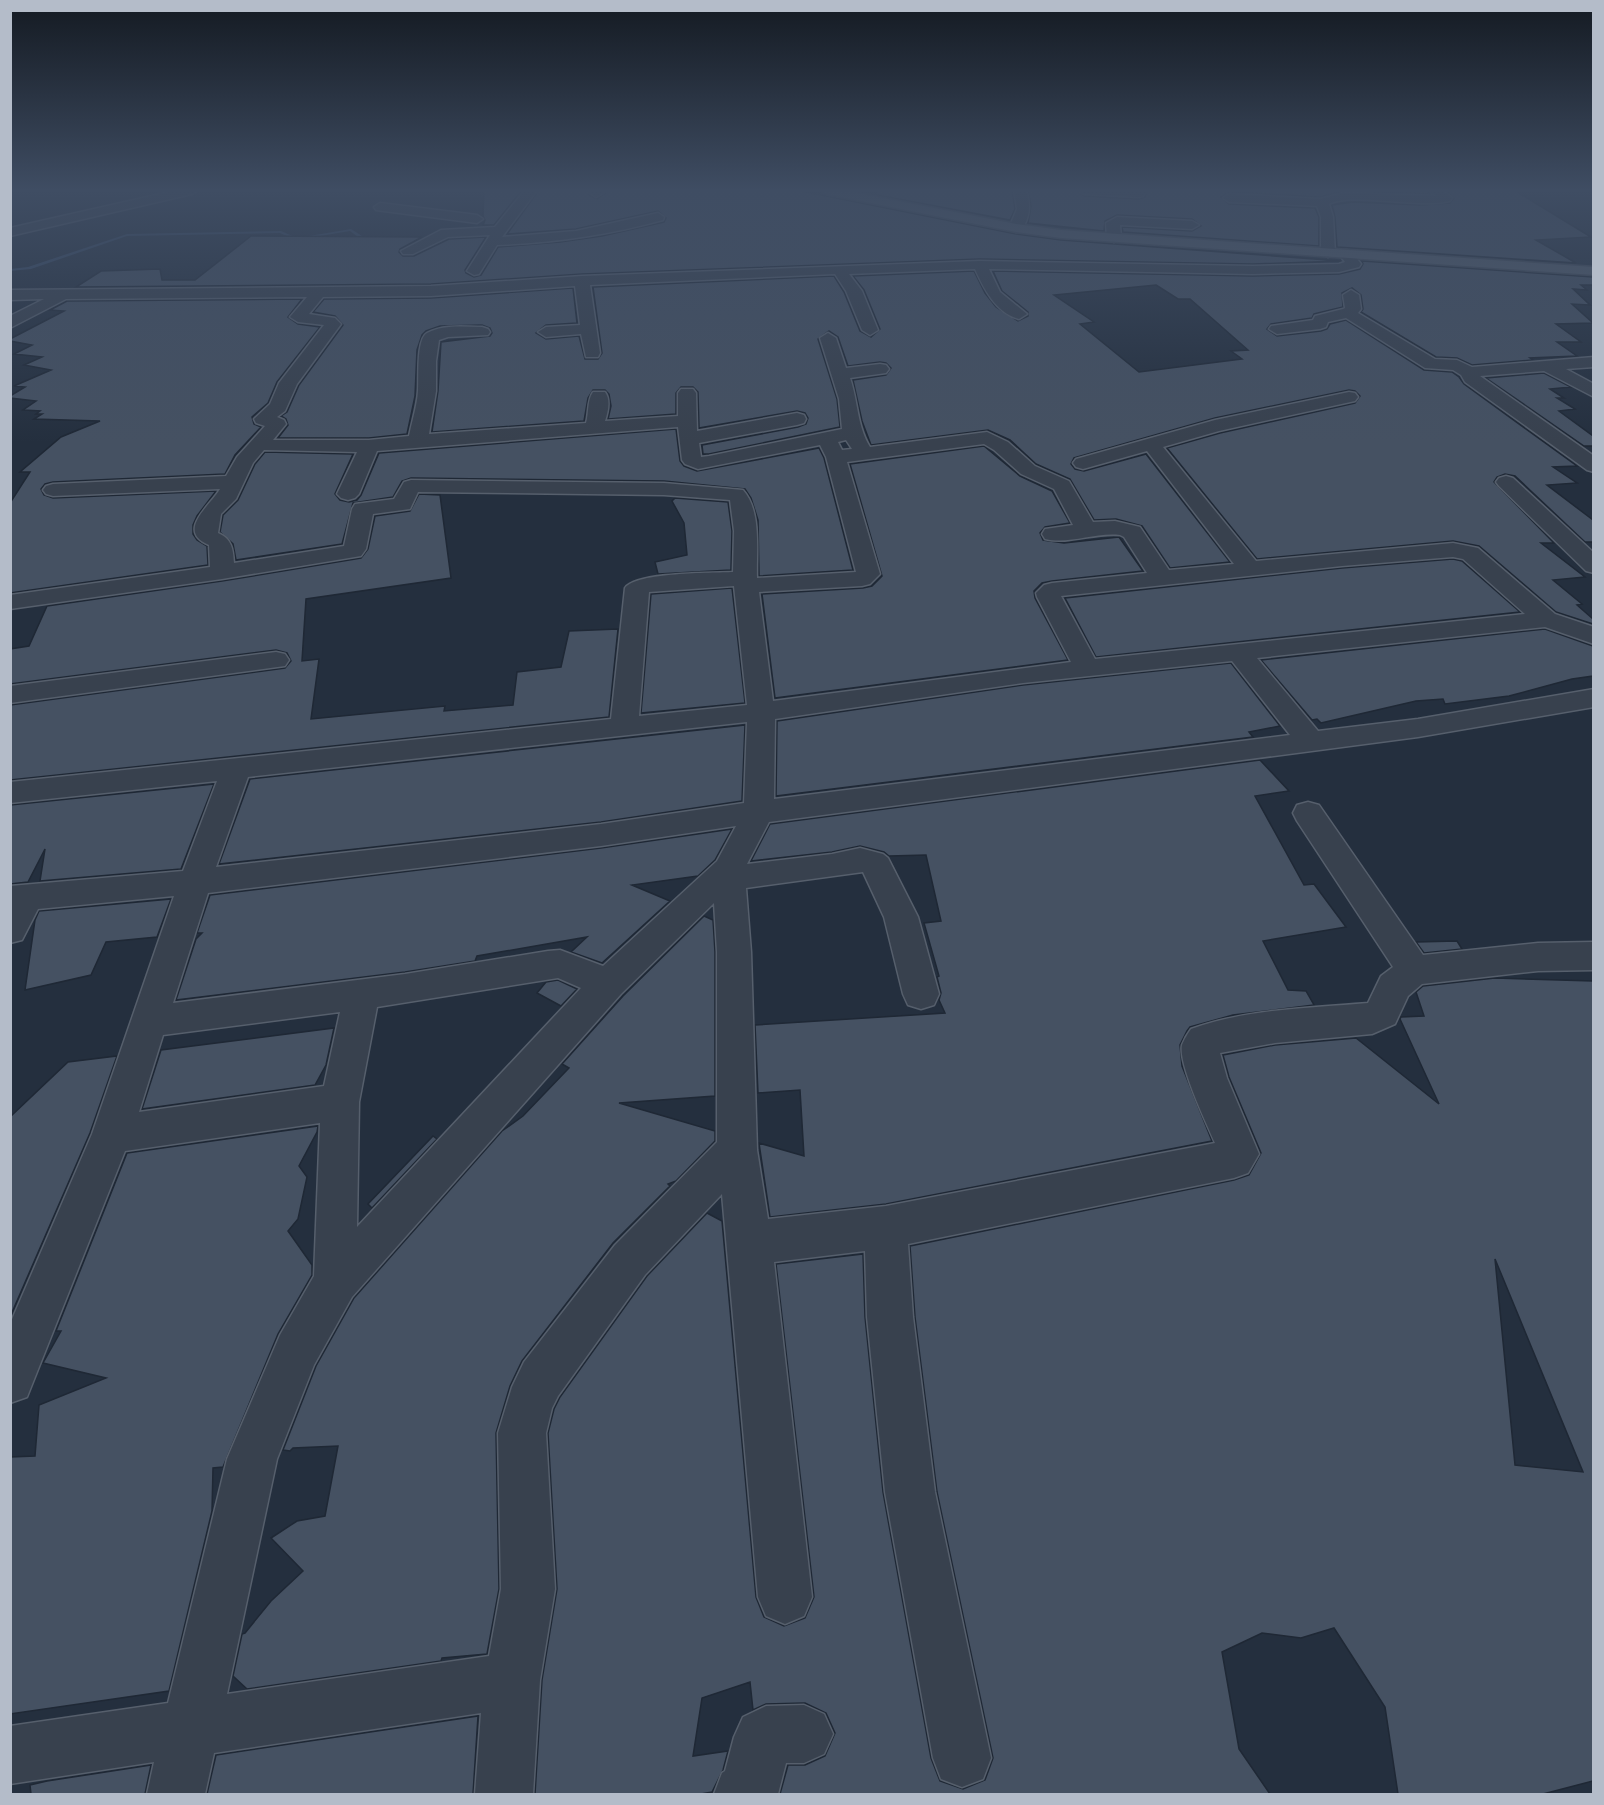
<svg xmlns="http://www.w3.org/2000/svg" width="1604" height="1805" font-family="'Source Sans 3',sans-serif">
<rect width="100%" height="100%" fill="#242f3e"/>
<g fill="none" stroke-linecap="round" stroke-linejoin="round">
<path fill="#394c67" fill-rule="evenodd" d="M351 229 373 243V245H369L350 231 296 240 280 233 127 236 31 269 10 271V269L28 267 127 234 281 231 297 238Z"/>
</g>
<path fill="#455162" stroke="#1f2835" stroke-width="1.5" fill-rule="evenodd" d="M484 190H522L494 225H483L485 220 483 216Z
M539 190H590L589 195 597 199 610 190H796L1016 234 1061 240 1341 261 1253 264 980 259 582 274 431 284 76 287 101 271 160 269 162 280H195L251 236 422 237 400 249 399 252 403 256H414L449 239 486 237 465 270 466 273 474 277 481 275 498 247 560 242 602 236 664 222 666 218 658 211 576 229 507 234Z
M876 190H1012L1015 209 1010 220 877 195Z
M1028 190H1076L1084 196 1139 199 1145 197 1148 190H1427L1430 194 1344 191 1320 197 1229 192 1221 197 1229 204 1315 208 1319 217V246L1123 232 1122 227 1192 231 1201 226 1192 219 1117 215 1105 221 1104 231 1028 223 1031 206Z
M1445 190H1514L1591 237 1536 240 1576 263 1337 247 1335 217 1332 205 1353 202 1420 205 1450 203 1454 198Z
M1362 261 1593 277V285H1581L1587 290 1573 289 1590 305 1572 304 1593 323 1556 324 1581 342H1557L1577 356 1530 358 1533 360 1472 365 1457 358 1436 357 1361 312 1363 309 1361 295 1352 288 1342 293 1343 307 1314 314 1312 318 1271 324 1267 329 1277 336 1321 331 1327 329 1330 324 1346 320 1424 370 1452 372 1459 377 1464 384 1577 466 1553 467 1577 483 1547 485 1593 520V542H1585L1515 476 1505 474 1497 477 1494 482 1554 543H1541L1585 577 1553 580 1582 604 1577 605 1593 619V624L1556 612 1479 546 1453 541 1257 559 1167 448 1220 433 1355 403 1360 396 1355 391 1349 390 1215 418 1074 458 1071 464 1075 469 1084 471 1146 454 1230 562 1170 568 1142 526 1116 519 1094 520 1070 479 1036 464 1010 440 988 430 871 445 862 421 853 380 886 375 891 368 886 363 880 362 848 366 838 337 829 331 818 339 837 399 840 427 709 454H703L702 445 798 427 806 424 808 418 805 413 797 411 699 428 698 392 693 387H681L676 393V414L608 419 611 406 609 394 605 390H593L588 398 584 421 432 432 438 391 441 342 490 336 492 333 490 328 482 325 440 326 426 331 422 335 417 350 415 396 407 434 369 438H278L288 425 286 419 281 416 287 412 299 385 343 325 335 316 313 312 324 299 431 298 573 288 577 323 546 325 536 333 546 339 579 336 585 359H598L602 353 593 287 834 276 844 292 860 331 871 337 880 329 864 290 853 276 974 271 985 293 996 307 1018 321 1028 316V312L1002 291 993 271 1253 276 1339 274 1360 269 1363 264ZM1156 285 1178 299H1190L1248 350 1231 351 1242 359 1139 372 1080 324 1094 322 1054 295Z
M302 299 288 317 298 324 320 327 277 382 268 403 252 417 254 424 261 427 235 455 225 474 53 482 45 484 41 489 44 495 53 498 216 491 197 516 193 525V534L197 540 207 546 208 565 10 593V503L30 472H20L61 437 100 421 34 419 42 414H36L40 411 23 410 36 401 10 398V396L25 387 14 386 51 370 24 365 42 357 14 354 32 345 10 341V339L64 311 50 310 67 301Z
M1544 373 1571 387 1550 389 1564 398H1557L1575 409 1559 411 1593 436V446H1584L1486 378Z
M676 429 680 461 684 466 697 471 819 448 824 458 853 570 759 576 758 520 751 498 745 489 664 481 411 478 402 481 393 497 353 503 342 544 236 560 233 544 220 532 223 515 238 500 255 464 265 452 353 454 335 494 340 500 349 502 357 500 361 495 379 453Z
M984 446 1020 476 1052 491 1070 523 1045 527 1040 533 1043 540 1064 543 1119 537 1143 571 1052 581 1042 583 1034 591 1035 598 1068 660 775 698 762 594 863 588 872 586 882 576 850 464Z
M419 494 440 495 451 578 306 599 302 661 319 659 311 719 445 706 444 711 513 705 517 672 561 667 569 631 618 629 609 717 10 780V705L285 668 291 661 287 653 276 650 10 684V649L29 646 47 606 222 581 361 558 368 549 375 516 410 511Z
M675 498 728 502 732 531 731 570 658 574 655 562 687 555 684 523 672 501Z
M1453 559 1462 561 1520 612 1096 657 1065 598 1342 568Z
M732 588 745 703 641 713 651 594Z
M1545 629 1593 646V676L1572 679 1509 696 1445 704 1443 699 1416 701 1321 723 1317 719 1312 720 1261 660Z
M1231 663 1280 726 1249 732 1253 737 776 796 777 721 1023 685Z
M745 725 742 801 601 822 219 864 250 779Z
M1260 760 1289 791 1255 796 1304 885 1314 884 1346 927 1263 941 1288 990 1306 991 1314 1005 1233 1015 1190 1027 1187 1031 1180 1045 1182 1066 1212 1141 886 1204 770 1217 759 1143 804 1156 800 1090 758 1093 755 1025 945 1013 939 1000 941 993 937 977 939 976 924 923 941 921 926 855 889 856 884 852 860 846 832 852 751 861 770 824Z
M214 784 181 869 40 881 45 849 28 882 10 884V805Z
M732 829 715 860 698 876 632 885 670 901 602 963 571 952 587 937 477 956 475 961 405 972 176 1000 196 939 202 933H197L210 895 601 848Z
M171 899 157 937 106 942 91 975 25 990 35 920 39 911Z
M704 916 713 920 715 952V1096L619 1103 715 1131V1141L676 1181 668 1184 670 1186 613 1243 522 1361 510 1386 496 1433 499 1589 487 1654 442 1658 441 1661 247 1689 233 1676 242 1634 245 1633 271 1601 303 1571 271 1538 297 1521 325 1516 338 1446 293 1448 290 1451 283 1450 316 1366 354 1298 502 1131 523 1116 569 1068 562 1064 623 996Z
M1457 941 1462 949 1424 953 1416 942Z
M1495 978 1593 981V1781L1543 1794H1398L1385 1707 1334 1628 1301 1638 1262 1633 1222 1652 1239 1749 1270 1794H780L788 1765H805L825 1756 835 1733 826 1713 805 1703 766 1704 753 1710 750 1682 702 1698 693 1756 728 1751 723 1770 712 1792 701 1794H535L542 1680 557 1589 548 1433 554 1409 560 1397 647 1276 707 1213 722 1221 756 1597 764 1617 784 1626 805 1618 814 1597 776 1264 863 1254 865 1317 883 1492 931 1758 940 1781 963 1789 985 1780 993 1758 937 1492 915 1317 910 1246 1234 1180 1249 1175 1261 1153 1229 1077 1223 1055 1275 1045 1356 1038 1439 1104 1400 1019 1401 1017 1424 1016 1416 992 1423 986ZM1495 1259 1583 1472 1515 1465Z
M558 980 577 989 561 1006 537 993 546 982Z
M334 1028 326 1065 315 1085 142 1109 161 1050Z
M117 1056 90 1133 10 1317V1117L68 1062Z
M318 1126 317 1132 299 1166 307 1177 298 1219 288 1231 312 1265V1275L278 1334 223 1467 213 1468 212 1511 169 1691 10 1714V1457L35 1456 39 1405 106 1378 43 1363 61 1331H56L127 1153Z
M433 1136 437 1139 372 1208 368 1204Z
M478 1716 473 1794H207L216 1755Z
M151 1765 145 1794H31L30 1785 47 1781Z"/>
<g fill="none" stroke-linecap="round" stroke-linejoin="round">
<g stroke="#565f6c" stroke-width="3">
<path id="minor" d="M178 190H198L192 194 10 236V228Z
M525 190H537L502 237 576 231 658 213 664 217 663 220C608 235 554 243 497 245L479 274 474 275 467 271 490 235 448 237 413 254H403L401 251 441 230 495 227Z
M593 190H608L596 197 590 193Z
M1014 190H1026C1031 205 1030 217 1021 231L1016 232 1009 228 1017 209Z
M1078 190H1146L1143 196 1139 197 1084 194Z
M1429 190H1442L1452 198 1450 201C1417 209 1352 192 1329 204L1333 217 1335 253 1328 257 1321 253V217L1317 206 1229 202 1223 198 1229 194 1320 199 1344 193 1436 196Z
M380 203 477 215 483 219 477 223 376 210 374 207Z
M1117 217 1192 221 1199 225 1192 229 1120 225 1121 238 1114 242 1107 238 1106 223Z
M1346 250 1351 251 1361 264 1359 267 1339 272 1253 274 989 269 1000 292 1027 314 1019 319C996 313 984 289 975 269L849 274 862 291 878 330 870 335 862 330 846 291 835 274 590 285 600 353 598 357H586L581 334 546 337 538 332 546 327 580 325 575 286 431 296 323 297 309 314 335 318 341 324 297 384 285 411 277 417 284 420 286 424 273 440H369L409 436C412 421 417 406 418 391 419 378 416 339 427 333 444 324 464 327 482 327L488 329 490 332 488 335 448 337 439 340 436 361V391L429 434 586 423C589 413 587 400 593 392H605C611 400 608 412 605 421L678 416V393L681 389H693L696 393 697 431 797 413 804 415 806 419 804 423 797 425 699 443 701 457 709 456 842 429 839 399 820 338 828 333 836 338 846 368 880 364 886 365 889 369 886 373 850 378C858 401 857 426 870 447L987 432 1008 442 1035 466 1069 481 1093 522 1115 521 1140 527 1169 570 1234 564 1147 451 1083 469 1076 467 1073 463 1076 459 1215 420 1349 392 1355 393 1358 397 1355 401 1219 431 1163 447 1256 561 1453 543 1478 548 1555 614 1594 627V644L1545 627 1257 658 1318 731 1418 719 1594 689V707L1418 737 769 822 747 864 832 854 860 848 883 854 888 858 918 917 939 994 934 1005 921 1009 908 1005 903 994 884 917 863 872 746 888 751 952 757 1150 768 1219 886 1206 1215 1143C1207 1124 1178 1064 1182 1045 1184 1040 1188 1033 1191 1029 1246 1009 1310 1008 1368 1003L1381 976 1393 967 1297 821 1293 813 1297 805 1308 802 1319 805 1423 955 1538 943 1594 942V970L1538 971 1422 984 1408 996 1395 1024 1372 1034 1275 1043 1220 1053 1227 1078 1259 1154 1248 1173 1234 1178 908 1244 913 1317 935 1492 991 1758 983 1779 962 1787 941 1779 933 1758 885 1492 867 1317 865 1251 774 1262 812 1597 804 1616 785 1624 766 1616 758 1597 722 1194 645 1275 558 1396 552 1408 546 1433 555 1589 540 1680 533 1794H475L481 1713 214 1753 205 1794H147L154 1762 10 1784V1726L168 1703 227 1459 280 1335 314 1276 320 1123 125 1151 27 1397 10 1403V1324L92 1134 174 896 38 909 22 940 10 943V886L183 871 217 781 10 803V782L611 719 625 588C636 572 712 573 733 572L734 531 730 500 664 495 418 492 410 509 373 514 366 549 361 556 222 579 10 609V595L210 567 209 545C175 531 211 505 220 489L53 496 46 494 43 490 46 486 53 484 226 476 237 457 265 426 256 423 254 419 270 404 279 383 324 325 298 322 290 317 307 297 66 299 10 328V316L44 299 10 300V290L431 286 582 276 980 261 1253 266 1339 264 1345 262 1339 254ZM678 427 682 460 685 464 698 469 820 445 826 457 856 572 757 578C756 551 762 511 743 490L664 483 411 480 404 482 394 499 355 504 352 509 344 546 234 563C233 549 232 539 218 533L221 514 236 499 253 463 264 450 357 452 337 494 341 498 348 500 355 498 359 494 377 451ZM846 440 852 449 842 450 838 442ZM984 444 994 450 1021 474 1054 489 1073 525 1045 529 1042 534 1045 539C1069 545 1095 532 1120 535L1124 537 1147 573 1052 583 1044 585 1036 593 1037 597 1071 662 773 701 759 592 862 586 870 584 880 574 847 462ZM1453 557 1463 559 1525 614 1095 659 1061 596 1342 566ZM734 586 747 705 639 716 649 592ZM1232 661 1290 735 774 799 775 719 1023 683ZM747 722 744 803 601 824 216 867 248 777ZM736 826 717 861 603 966 560 950 548 951 405 974 173 1003 208 893 601 846ZM714 903 717 952V1142L615 1245 524 1362 512 1387 498 1433 501 1589 489 1656 227 1694 277 1459 314 1365 352 1297 621 994ZM558 978 581 988 357 1227 359 1102 377 1007ZM340 1012 324 1086 139 1112 163 1035Z
M1351 290 1359 295 1361 309 1358 313 1435 359 1457 360 1472 367 1594 357V367L1566 369 1594 384V397L1544 371 1480 376 1594 456V472L1587 470 1465 382 1461 375 1453 370 1425 368 1346 318 1328 322 1326 327 1320 329 1277 334 1269 329 1271 326 1313 320 1315 316 1343 309 1345 308 1343 295Z
M1506 476 1513 478 1594 553V573L1586 571 1499 486 1496 482 1499 478Z
M276 652 285 654 289 660 285 666 10 703V686Z
M804 1705 824 1714 833 1734 824 1754 804 1763H786L778 1794H714L722 1773 725 1771 734 1737 743 1717 766 1706Z"/>
</g>
<g stroke="#414a57" stroke-width="3">
<path id="major" d="M820 190H842L1016 224 1061 230 1594 267V275L1061 238 1016 232 826 194Z"/>
</g>
<use href="#minor" fill="#38414e" fill-rule="evenodd"/>
<use href="#major" fill="#56606e" fill-rule="evenodd"/>
</g>
<linearGradient id="sky" x2="0" y2="1"><stop stop-color="#141a22"/><stop offset="0.43" stop-color="#3f4d63"/><stop offset="1" stop-color="#3f4d63" stop-opacity="0"/></linearGradient>
<rect width="1604" height="442" fill="url(#sky)"/>
<rect width="1604" height="1805" fill="none" stroke="#b4bcc9" stroke-width="24"/>
</svg>
